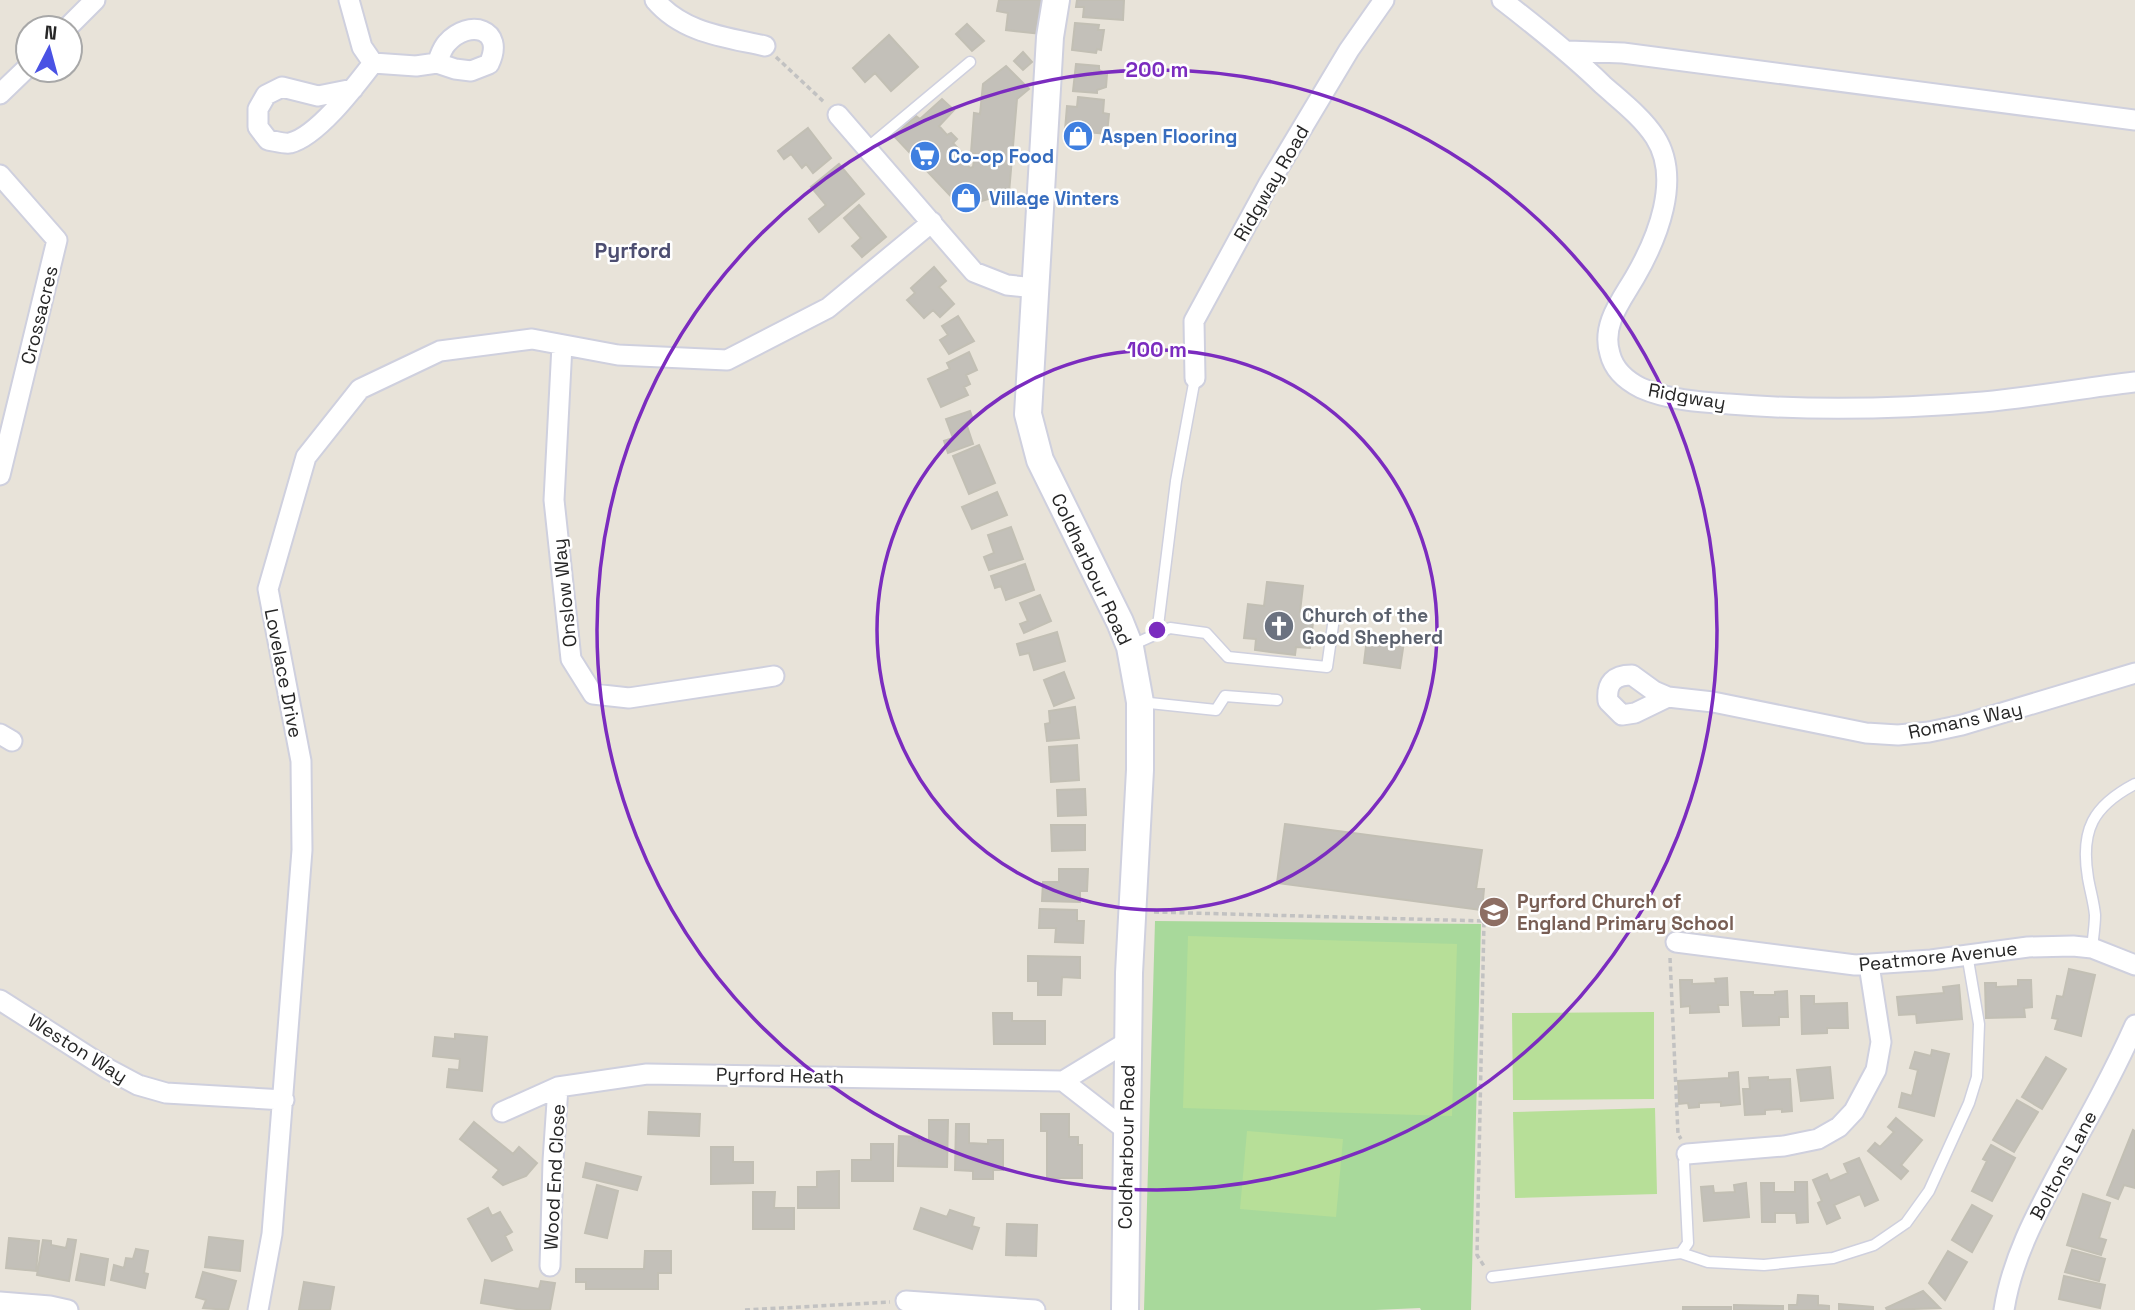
<svg xmlns="http://www.w3.org/2000/svg" width="2135" height="1310" font-family="'Space Grotesk',sans-serif">
<rect width="100%" height="100%" fill="#e8e3d9"/>
<path fill="#a8d99b" d="M1155 921 1481 924 1471 1310H1421L1420 1308 1375 1310H1144Z"/>
<path fill="#b7df98" d="M1188 936 1457 944 1452 1116 1183 1108Z
M1654 1012V1099L1513 1100 1512 1013Z
M1655 1108 1657 1194 1515 1198 1513 1112Z
M1247 1131 1343 1139 1336 1217 1240 1209Z"/>
<path fill="#c3c0b9" stroke="#c2bfb4" stroke-width="2" d="M999 0H1044L1041 34 1006 30 1008 13 997 11Z
M1077 0H1124L1123 20 1083 17 1084 7H1076Z
M1075 23 1099 25 1098 30H1104L1101 50 1097 49 1096 53 1072 50Z
M967 24 984 41 972 51 956 34Z
M889 35 918 67 891 91 875 73 865 82 853 68Z
M1023 52 1032 62 1023 70 1014 61Z
M1076 64 1099 66V70L1107 74 1106 87 1097 90V93L1073 91Z
M1006 66 1029 89 1017 99 1009 193 961 207 894 136 916 116 920 119 942 99 954 110 939 126 947 135 951 133 957 139 953 143 964 155 960 158 970 168 973 167 975 153H971L974 113 980 114 983 84Z
M1078 97 1104 100 1103 113 1109 114 1107 134 1065 130 1067 106 1077 107Z
M808 128 831 158 813 173 806 164 802 168 791 154 784 159 778 151Z
M1066 130 1091 132 1090 141 1084 140 1083 145 1065 143Z
M839 164 864 194 819 232 809 219 826 205 811 187Z
M859 205 886 237 862 257 852 246 861 238 844 218Z
M934 267 946 281 939 287 954 304 940 317 933 310 924 318 907 300 915 293 911 288Z
M958 316 974 341 949 354 940 340 948 335 942 326Z
M969 352 977 370 966 375 970 384 964 387 968 395 941 407 928 379 950 369 947 363Z
M970 411 973 420 966 423 973 444 948 453 944 441 953 438 946 419Z
M979 445 995 483 969 494 953 456Z
M997 492 1007 515 972 529 962 507Z
M1011 527 1023 559 989 570 984 557 994 553 988 535Z
M1025 564 1034 590 1006 600 1001 586 995 588 991 576Z
M1267 582 1303 586 1300 612 1314 614 1310 648 1296 647 1295 655 1255 650 1256 639 1244 638 1248 604 1264 606Z
M1040 595 1051 621 1024 633 1020 624 1028 621 1020 603Z
M1057 632 1065 661 1034 670 1029 653 1020 655 1017 644Z
M1367 638 1404 642 1400 668 1364 663Z
M1064 672 1074 698 1054 706 1044 680Z
M1075 707 1079 738 1047 741 1045 724 1050 723 1049 711Z
M1077 745 1079 780 1051 782 1049 747Z
M1085 789 1086 815 1058 816 1057 790Z
M1285 824 1482 850 1476 889H1484L1482 910 1277 883Z
M1051 825H1085V850L1052 851Z
M1059 869H1088L1087 891H1080V902L1042 901 1043 882H1059Z
M1040 909 1077 910V921H1084L1083 943 1055 942 1056 928H1039Z
M1028 956 1080 957V978L1062 977 1061 995H1038V981H1028Z
M2069 969 2095 975 2081 1036 2055 1029 2058 1019 2052 1018 2057 996 2063 997Z
M1727 978 1728 1005H1718L1719 1012 1690 1013V1006L1681 1007 1680 980H1692V984L1716 983 1715 979Z
M2018 980H2031L2032 1007 2024 1008 2025 1017 1986 1018 1985 983H1996V987L2018 986Z
M1959 985 1962 1019 1917 1023 1916 1014 1899 1015 1897 997 1944 993 1943 987Z
M1787 991 1788 1017H1779V1025L1743 1026 1741 992H1753V995H1775V992Z
M1801 996H1814V1004L1847 1003 1848 1028H1827V1033L1802 1034Z
M993 1013H1012V1021H1045V1044H994Z
M455 1034 487 1037 482 1091 447 1087 449 1069 459 1070 460 1059 433 1056 435 1037 455 1039Z
M1932 1050 1949 1054 1934 1116 1899 1107 1902 1093 1912 1096 1918 1070 1910 1068 1915 1052 1931 1056Z
M2046 1057 2066 1069 2042 1109 2022 1097Z
M1830 1067 1833 1098 1801 1101 1797 1070Z
M1738 1072 1740 1104 1721 1106V1102L1699 1103V1107L1689 1108 1688 1103 1679 1104 1678 1081 1729 1078V1073Z
M1768 1077V1080L1790 1079 1792 1111 1782 1112V1109L1765 1110V1114L1745 1115 1743 1089H1750L1749 1078Z
M2017 1100 2038 1112 2014 1152 1993 1140Z
M649 1112 700 1114 699 1136 648 1134Z
M1041 1114H1069V1137H1078V1145H1082V1178H1047V1131H1041Z
M1896 1118 1922 1140 1901 1165 1908 1171 1901 1179 1868 1151 1875 1143 1880 1147 1894 1132 1888 1127Z
M929 1120H948L947 1167 898 1166 899 1136 919 1137V1141H929Z
M474 1122 513 1154 519 1147 537 1163 526 1176 503 1185 493 1177 499 1170 460 1139Z
M956 1124H969V1143L988 1144V1140H1003V1170H993V1179H973V1171L955 1170Z
M2133 1130 2135 1131V1188L2124 1185 2118 1199 2107 1195Z
M871 1144H893V1181H852V1160H871Z
M1991 1145 2015 1158 1992 1201 1972 1191 1987 1161 1983 1159Z
M711 1147H733V1162H753V1183L711 1184Z
M1859 1158 1878 1200 1865 1206 1860 1194 1834 1205 1840 1218 1827 1224 1818 1203 1822 1201 1813 1180 1827 1174 1830 1181 1848 1173 1844 1164Z
M586 1163 641 1177 637 1190 583 1177Z
M839 1171V1208H798V1187H817V1172Z
M1795 1182H1807L1808 1222 1797 1223 1796 1213H1775V1222H1762L1761 1183H1774V1192H1795Z
M1746 1183 1749 1217 1704 1221 1701 1187 1713 1186 1714 1193 1735 1192 1734 1185Z
M597 1185 618 1191 607 1238 585 1233Z
M753 1192H775L774 1208H794V1229H753Z
M2083 1194 2110 1203 2099 1238 2106 1240 2101 1255 2067 1245Z
M1972 1205 1992 1216 1972 1252 1952 1240Z
M488 1208 492 1216 500 1212 512 1232 505 1236 512 1250 492 1261 468 1219Z
M921 1208 947 1217 950 1210 974 1218 972 1226 979 1228 972 1249 914 1229Z
M1007 1224 1037 1225 1036 1256 1006 1255Z
M209 1237 243 1241 240 1271 205 1267Z
M9 1238 39 1241 36 1271 6 1268Z
M68 1239 76 1240 69 1281 37 1275 43 1240 51 1241V1245L66 1248Z
M136 1249 148 1251 144 1273 148 1274 145 1288 111 1280 114 1265 124 1268 126 1258 133 1259Z
M2072 1250 2105 1259 2099 1281 2065 1272Z
M645 1251H671V1273H658V1289H586V1282H576V1269H644Z
M1948 1251 1967 1262 1945 1300 1929 1283Z
M81 1254 108 1259 104 1285 76 1280Z
M203 1272 236 1281 228 1310 203 1308 206 1300 196 1297Z
M2064 1276 2105 1285 2100 1308 2059 1299Z
M485 1280 539 1289 541 1281 555 1283 550 1310H522L481 1303Z
M304 1282 334 1287 330 1310H299Z
M1923 1291 1940 1308 1887 1310 1886 1308Z
M1798 1295 1818 1296V1305L1829 1306V1310H1789V1305H1797Z
M1839 1304 1873 1307V1310H1839Z
M1734 1305 1783 1306V1310H1734Z
M1683 1307H1731V1310H1683Z"/>
<g fill="none" stroke-linecap="round" stroke-linejoin="round">
<g stroke="#cfd0de" stroke-width="13">
<path id="service" d="M867 148 970 62
M1157 634 1176 481 1195 378
M1132 645 1170 628 1206 633 1228 657 1327 667 1334 618
M1140 702 1216 710 1225 696 1277 700
M2092 948C2093 938 2095 926 2095 915 2094 903 2090 890 2088 878 2080 830 2093 806 2135 784
M1681 1253 1708 1262 1764 1265 1833 1258 1874 1245 1906 1223 1929 1191 1969 1103 1977 1077 1979 1024 1967 954
M1492 1277 1681 1253 1688 1243 1684 1162 1687 1154"/>
</g>
<g stroke="#cfd0de" stroke-width="23">
<path id="minor" d="M349 0 362 47 373 63 416 66 437 63 455 69 471 71 489 64C506 29 469 18 447 43 442 48 440 56 437 63
M655 0C683 33 725 37 765 46
M1502 0C1537 27 1571 54 1603 85 1621 101 1642 117 1655 137 1682 179 1657 239 1635 277 1621 301 1601 325 1610 354 1614 370 1627 381 1641 388 1668 400 1700 402 1729 404 1813 411 1899 409 1983 402 2034 397 2084 388 2135 382
M67 28 95 0
M1568 51 1623 53 2135 120
M353 89 318 96 282 87 266 95 258 109V127L268 140C275 141 284 144 290 143 318 136 356 85 373 63
M0 94 28 67
M838 115 974 272 1007 285 1035 288
M0 175 57 240 0 475
M562 345 554 500 571 659 593 694 629 698 774 676
M1195 378 1194 321 1268 185 1349 50 1384 0
M1668 697 1635 713 1622 715 1608 701C1606 683 1614 675 1632 675L1654 691 1668 697 1713 702 1866 733 1898 735 1929 732 1962 725 2135 673
M0 734 12 741
M1676 942 1855 965 1931 960 2028 947 2073 946 2092 948 2135 965
M0 1000 108 1069 138 1085 166 1093 284 1100
M1063 1081 1126 1130
M502 1112 558 1087 647 1074 1063 1081 1127 1042
M1687 1154 1784 1146 1818 1139 1839 1127 1854 1111 1876 1070 1881 1042 1869 965
M550 1266 553 1161 558 1087
M906 1301 1035 1310
M0 1302 50 1306 68 1310
M258 1310 272 1234 302 850 301 761 268 589 306 457 360 389 440 351 532 339 618 355 727 360 828 308 932 222
M2004 1310C2012 1257 2039 1209 2064 1162 2089 1117 2114 1072 2135 1025"/>
</g>
<g stroke="#cfd0de" stroke-width="30">
<path id="secondary" d="M1056 0 1050 37 1028 414 1040 460 1120 622 1130 647 1140 702V770L1129 973 1125 1310"/>
</g>
<path stroke="#c2c2c2" stroke-width="3.5" stroke-dasharray="5 3.5" stroke-linecap="butt" d="M776 57 824 102
M1154 912 1484 921 1477 1255 1484 1266
M1670 958 1678 1134 1681 1139
M745 1310 890 1302"/>
<use href="#service" stroke="#fff" stroke-width="10"/>
<use href="#minor" stroke="#fff" stroke-width="19"/>
<use href="#secondary" stroke="#fff" stroke-width="26"/>
</g>
<g fill="none" stroke="#7b2cbf" stroke-width="3.5">
<circle cx="1157" cy="630" r="280"/>
<circle cx="1157" cy="630" r="560"/>
</g>
<defs>
<g id="shop-disc" transform="scale(1.575)"><circle r="9.5" fill="#3f7fe0" stroke="#fff"/><path d="M-5-2.5h2.3a2.7 3.5 0 0 1 5.4 0H5L5.5 6h-11ZM-1.5-2.5h3a1.5 2.3 0 0 0-3 0Z" fill="#fff"/></g>
<g id="supermarket-disc" transform="scale(1.575)"><circle r="9.5" fill="#3f7fe0" stroke="#fff"/><path d="M-6-5.5h2.5l.6 2H6L4.5 2H-2.5L-4.4-4H-6ZM-1.5 3.2a1.3 1.3 0 1 0 .1 0ZM3 3.2a1.3 1.3 0 1 0 .1 0Z" fill="#fff"/></g>
<g id="church-disc" transform="scale(1.575)"><circle r="9.5" fill="#6b7280" stroke="#fff"/><path d="M-1.2-6h2.4v3.5h3.3v2.4h-3.3V6h-2.4V-.1h-3.3v-2.4h3.3Z" fill="#fff"/></g>
<g id="school-disc" transform="scale(1.575)"><circle r="9.5" fill="#8d6e63" stroke="#fff"/><path d="M0-5L7-2L0 1L-7-2ZM-4 1L0 2.5L4 1V4Q0 6-4 4Z" fill="#fff"/></g>
</defs>
<g fill-rule="evenodd">
<use href="#shop-disc" x="1078" y="136"/>
<use href="#supermarket-disc" x="925" y="156"/>
<use href="#shop-disc" x="966" y="198"/>
<use href="#church-disc" x="1279" y="626"/>
<use href="#school-disc" x="1494" y="912"/>
</g>
<g text-anchor="middle" stroke-width="5" stroke-linejoin="round" paint-order="stroke">
<g font-size="19" font-weight="bold" fill="#366cbe" stroke="#fff" text-anchor="start">
<text x="1101" y="143">Aspen Flooring</text>
<text x="948" y="163">Co-op Food</text>
<text x="989" y="205">Village Vinters</text>
</g>
<g font-size="19" fill="#262626" stroke="#fff">
<text transform="translate(1271 183) rotate(-60)" y="7">Ridgway Road</text>
<text transform="translate(39 315) rotate(-76)" y="7">Crossacres</text>
<text transform="translate(1687 396) rotate(10)" y="7">Ridgway</text>
<text transform="translate(1092 569) rotate(65)" y="7">Coldharbour Road</text>
<text transform="translate(564 593) rotate(-96)" y="7">Onslow Way</text>
<text transform="translate(284 673) rotate(79)" y="7">Lovelace Drive</text>
<text transform="translate(1965 720) rotate(-12)" y="7">Romans Way</text>
<text transform="translate(1938 956) rotate(-6)" y="7">Peatmore Avenue</text>
<text transform="translate(78 1048) rotate(32)" y="7">Weston Way</text>
<text transform="translate(780 1075) rotate(1)" y="7">Pyrford Heath</text>
<text transform="translate(1126 1147) rotate(-89)" y="7">Coldharbour Road</text>
<text transform="translate(2063 1165) rotate(-62)" y="7">Boltons Lane</text>
<text transform="translate(554 1177) rotate(-87)" y="7">Wood End Close</text>
</g>
<g font-size="19" font-weight="bold" fill="#5b616d" stroke="#fff" text-anchor="start">
<text x="1302" y="622">Church of the<tspan x="1302" dy="22">Good Shepherd</tspan></text>
</g>
<g font-size="19" font-weight="bold" fill="#785e54" stroke="#fff" text-anchor="start">
<text x="1517" y="908">Pyrford Church of<tspan x="1517" dy="22">England Primary School</tspan></text>
</g>
<g font-size="21" font-weight="bold" fill="#4d4e71" stroke="#fff">
<text x="633" y="258">Pyrford</text>
</g>
</g>
<circle cx="1157" cy="630" r="10" fill="#7b2cbf" stroke="#fff" stroke-width="3.5"/>
<g font-size="21" text-anchor="middle" font-weight="bold" fill="#7b2cbf" stroke="#fff" stroke-width="5" stroke-linejoin="round" paint-order="stroke">
<text x="1157" y="77">200 m</text>
<text x="1157" y="357">100 m</text>
</g>
<g transform="translate(49 49) rotate(6)"><circle r="33" fill="#ffffff" stroke="#a8a8a8" stroke-width="2"/>
<path d="M0-5L12 26L0 18L-12 26Z" fill="#4a52e4"/>
<text y="-10" font-size="19" font-weight="bold" text-anchor="middle" fill="#262626">N</text>
</g>
</svg>
